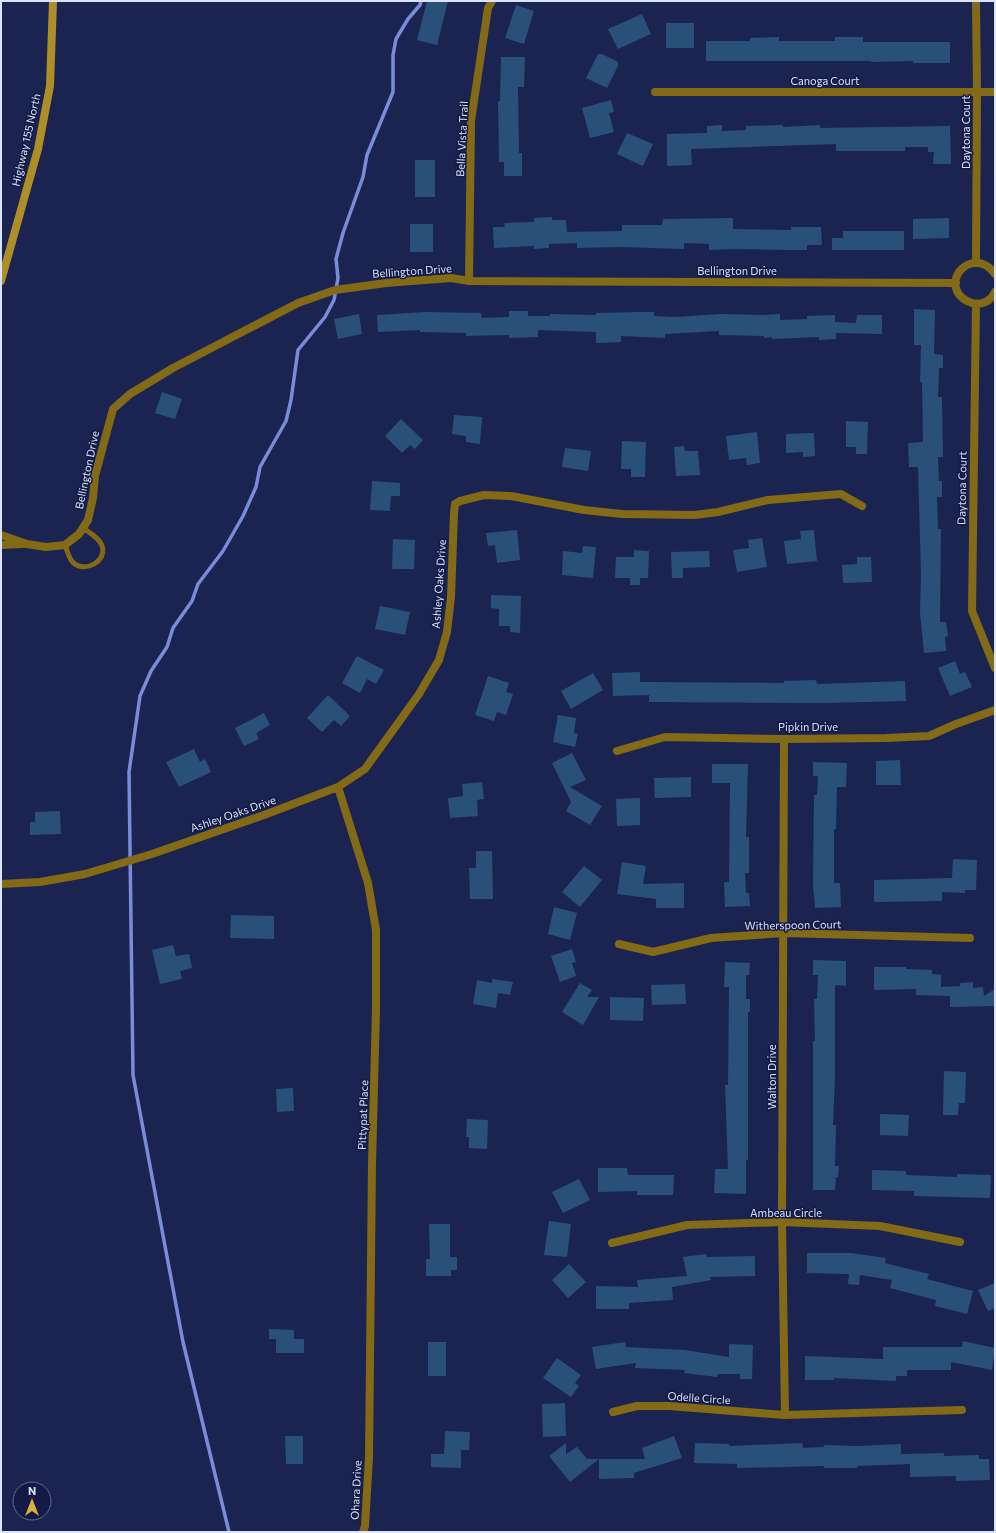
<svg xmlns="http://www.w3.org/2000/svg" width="996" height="1533" font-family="Commissioner,sans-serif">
<rect width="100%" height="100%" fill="#1b2450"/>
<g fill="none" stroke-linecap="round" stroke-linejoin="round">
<path stroke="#7a8bdc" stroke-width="3.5" d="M229 1532 183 1342 133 1075 129 772 140 696 151 671 167 647 173 628 192 601 198 584 223 551 243 516 256 487 260 467 286 421 291 400 298 350 325 317 334 300 338 278 336 259 343 233 363 177 367 155 393 92V55L396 39 408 19 420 5 421 1"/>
</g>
<path fill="#295079" d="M427 1H448L437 45 417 40Z
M516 5 534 11 524 44 505 38Z
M642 14 651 34 618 49 608 29Z
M666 23H694V48H666Z
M779 37V41H835V37H863V42H950V63H913V61L871 62V61H706V41H750V38Z
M598 54H602L618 62V66L607 88 586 78Z
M501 57H525L524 87H518L519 153H522V176H504V162H499L498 101H500Z
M611 100 614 112 609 113 614 132 590 138 582 108Z
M722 125V131L746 130V126L783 125V127L820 125V128L950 126 951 164H933L934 152H928V147H905V151H836V144L691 149 692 165 667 166V134L707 133V126Z
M627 133 653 144 643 166 617 154Z
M415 160H435V197H415Z
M552 217V220H566L567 232 622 231V225H662L663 219 733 218V229L791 230V227H821L822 245H807V250H791L734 249 709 250V244L684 243V249L622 247 577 248V243L549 244V248L534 249V246L494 248 493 227H505L504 223 534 222V218Z
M949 218V238L913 239V219Z
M410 224H433V252H410Z
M843 231H904V250H832V238H843Z
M914 309 935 310 934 354 943 355V368H939L938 397H942L943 457H938L939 481H942V497H937L938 529H941L940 622H946L948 636 945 637 946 651 924 653 920 612 921 574 918 467H909L908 443 923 442 922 382H920L921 345H914Z
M509 311H528V316H550V314L596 315V313L638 312H654V316L675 317 720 314 764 315 780 314V320L807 319V316L835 315V322L856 323 857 315H882V334L836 333V339L819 340V337L772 339V337L764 338V336L719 335V331L665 334V338L621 336V342L596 343V332L538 330V337L509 338V335L466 336V333L420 332V330L378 332 377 315 425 312 481 313 482 318 509 317Z
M359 314 362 334 338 339 334 319Z
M162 392 182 399 175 419 155 413Z
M454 415 482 417 480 444 466 442V436L452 434Z
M401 419 423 440 415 449 410 445 402 453 385 436Z
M846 421 868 422 867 454H856V447H846Z
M757 432 760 463 747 465 746 458 729 460 726 436Z
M814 433 815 456 803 457V452L786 453V434Z
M622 441 646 442 645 477H631V469H621Z
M684 446 685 451H698L700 475 676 476 674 447Z
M565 448 591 451 588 471 562 467Z
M372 481 400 483V496H391L390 511 370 510Z
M517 530 520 560 497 563 495 545 488 546 486 533Z
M814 530 817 561 787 564 784 541 801 539 800 531Z
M762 538 767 567 737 572 733 550 749 548 748 540Z
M393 539 415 540 414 569H392Z
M583 546 596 547 593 578 562 575 563 551 582 553Z
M634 550 649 551 648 578H640V585H630V578H615L616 557H634Z
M709 551 710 567 683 568V578H672L671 552Z
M857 557H871L872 582 843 583 842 565 857 564Z
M491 595 521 596 520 633 510 632V626H499V609L491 608Z
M380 606 410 612 405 635 375 629Z
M357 656 384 670 376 684 367 679 360 693 342 683Z
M955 661 960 674 965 672 972 687 950 696 938 668Z
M640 672V682L784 683V681L816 680 817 684 905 681 906 701 826 703 649 702V695L613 696 612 673Z
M593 673 603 690 571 709 561 691Z
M488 676 509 683 506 692 513 694 506 715 497 712 494 721 475 715Z
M328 695 350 716 341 726 334 720 322 732 307 718Z
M264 713 270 725 256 733 259 739 244 746 235 728Z
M558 715 576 718 574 733 578 734 575 747 553 742Z
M194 749 200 762 205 759 211 772 179 787 166 762Z
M572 753 586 780 570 787 602 806 590 825 566 811 571 802 552 763Z
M900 760 901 785H876V761Z
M813 762 847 763 846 787H837L836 829H834V883H840L841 907 815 908 813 884 814 795H817L818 776H813Z
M712 764H748L746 837H749V873H745L746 893H749L750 906 725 907 724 882H729L730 783H712Z
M691 777V797L655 798 654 778Z
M482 782 484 799 477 800 478 816 450 818 448 798 463 796 462 784Z
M640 798V825L617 826 616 799Z
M60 811 61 834 30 835V822H35V812Z
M476 851H492L493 899H470L469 868H476Z
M953 859 977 860 976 890H965V893L942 892V901L874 902V880L952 878Z
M622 862 646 866 643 884 684 883V908H656V899L617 894Z
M584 866 602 880 580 907 562 892Z
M554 907 577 913 570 940 548 934Z
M231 915 274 916V939L230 938Z
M173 945 176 956 189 954 192 968 180 971 182 979 160 984 152 950Z
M572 949 576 962 572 963 576 976 560 982 551 956Z
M813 960 846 961V986L835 985V1075L833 1125H836L835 1166H839L838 1177H836L835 1190H813V1041H815L814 999H817L818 975H813Z
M725 962 750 963 749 975H746V999H750V1012H748V1160H746V1194L714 1193 715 1169H728L725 1085H728L729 987H724Z
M874 967H906V969L932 970V974L941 975V987L960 986V983L973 982V988L983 987 984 996 995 989V1006L950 1007V996L916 995V989L874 990Z
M492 979 513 982 510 995 498 993 496 1008 473 1004 477 980 492 983Z
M580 983 592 990 587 997H599L583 1025 562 1012Z
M685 984 686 1004 652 1005 651 985Z
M610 997 644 998 643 1021 610 1020Z
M944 1071 966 1072 965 1103H959L958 1115H943Z
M293 1088 294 1111 277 1112 276 1089Z
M880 1114 909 1115 908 1136 880 1135Z
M467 1119 488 1120 487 1149 469 1148V1137H466Z
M598 1168H627L628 1175H674L673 1195H637V1191L598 1192Z
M872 1170 906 1171V1175L957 1177V1174L991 1175 990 1198 914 1196V1191L872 1190Z
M579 1179 590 1200 563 1213 552 1192Z
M549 1221 571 1224 567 1257 544 1255Z
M429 1224H450V1257H457V1270H451V1276H426V1259H430Z
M807 1253H851L886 1258 885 1263 929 1274 927 1279 973 1291 967 1314 935 1306 936 1300 890 1288 892 1280 860 1275 859 1285 848 1284 849 1274 807 1273Z
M706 1254 707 1257 755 1256V1276L710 1277 711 1280 672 1287 673 1300 629 1303V1309H596V1286L638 1287 637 1280 687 1276 683 1257Z
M569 1264 586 1282 568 1298 552 1280Z
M995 1283V1308L988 1311 978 1290Z
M269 1329 294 1330V1339H304V1353H276V1339H269Z
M963 1341 995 1348 992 1370 951 1362V1370H907V1376H896V1381L834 1378V1380H805V1356L883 1359V1347H962Z
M428 1342H446V1376H428Z
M625 1342 626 1347 685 1350 729 1357V1344L753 1345 752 1379H740V1374H718L717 1377 684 1373 685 1370 635 1368 636 1363 596 1369 592 1347Z
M557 1358 581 1375 575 1383 579 1386 571 1397 543 1378Z
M565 1403 566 1436 543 1437 542 1404Z
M445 1431 470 1432 469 1450H461V1468L431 1467V1454H444Z
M285 1436H303V1464H286Z
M674 1436 682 1458 634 1473V1478L599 1479V1459L570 1482 549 1456 566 1443V1454L577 1447 587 1459H645L642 1448Z
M695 1443 729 1444V1446L802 1443 803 1448 824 1447V1445L857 1446 901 1444V1454L944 1453V1456L979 1455V1459H989L990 1480 956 1481V1476L910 1477V1464L857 1466V1468H824V1466L737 1468V1464L694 1463Z"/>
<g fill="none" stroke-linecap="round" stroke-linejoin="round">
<path stroke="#826a16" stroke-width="5" d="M65 545C67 550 68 555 71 560 83 577 112 559 100 542 96 536 88 532 83 528"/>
<path stroke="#826a16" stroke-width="8" d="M976 1 977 92 976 263
M655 92H995
M995 274C990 267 984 262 975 263 968 263 963 267 959 272 943 296 983 318 995 292
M469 281 471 121 488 8 492 1
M976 304 972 611 995 668
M1 535 27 544 46 547 65 545 79 534 88 520 93 498 95 476 113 409 130 394 173 368 298 303 335 290 386 283 451 278 469 281 956 283
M1 545 22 544
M784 739 782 1222 785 1415
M617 751 665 737 784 739 886 738 929 736 956 724 995 710
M338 787 368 883 376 930V1010L372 1164 369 1458 365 1526 363 1532
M1 884 40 882 85 874 152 854 264 815 338 787 365 769 419 694 439 660 447 632 451 597 454 513 455 504 460 501 484 495 511 496 584 510 622 514 695 515 718 512 768 500 841 494 862 506
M619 944 653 952 711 938 784 933 970 938
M612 1243 687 1225 782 1222 880 1226 960 1242
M613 1412 637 1406H669L785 1415 962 1410"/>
<path stroke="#ae8f27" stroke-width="8" d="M1 281 38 149 50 86 53 1"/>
</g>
<g text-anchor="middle" stroke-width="3" stroke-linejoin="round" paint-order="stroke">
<g font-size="11" fill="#dbe3fa" stroke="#121a45">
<text x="825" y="85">Canoga Court</text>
<text transform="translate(966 132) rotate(-90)" y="4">Daytona Court</text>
<text transform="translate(462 139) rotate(-87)" y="4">Bella Vista Trail</text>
<text transform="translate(26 140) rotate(-77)" y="4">Highway 155 North</text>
<text transform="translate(412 271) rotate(-4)" y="4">Bellington Drive</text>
<text x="737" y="275">Bellington Drive</text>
<text transform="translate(87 470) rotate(-78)" y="4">Bellington Drive</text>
<text transform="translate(962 488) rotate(-89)" y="4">Daytona Court</text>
<text transform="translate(439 584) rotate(-86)" y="4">Ashley Oaks Drive</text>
<text x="808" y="731">Pipkin Drive</text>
<text transform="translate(233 814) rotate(-19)" y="4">Ashley Oaks Drive</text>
<text transform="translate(793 925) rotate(-1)" y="4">Witherspoon Court</text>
<text transform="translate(772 1077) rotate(-90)" y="4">Walton Drive</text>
<text transform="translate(363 1115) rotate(-88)" y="4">Pittypat Place</text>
<text x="786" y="1217">Ambeau Circle</text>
<text transform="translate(699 1398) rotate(4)" y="4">Odelle Circle</text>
<text transform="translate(356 1490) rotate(-87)" y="4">Ohara Drive</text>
</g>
</g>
<rect width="996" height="1533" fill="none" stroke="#dbe3fa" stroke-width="4"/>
<g transform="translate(32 1501)"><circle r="19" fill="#121a45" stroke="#626a8d"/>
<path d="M0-3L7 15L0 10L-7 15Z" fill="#d9b334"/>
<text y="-6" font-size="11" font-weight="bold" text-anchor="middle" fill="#dbe3fa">N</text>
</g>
</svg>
